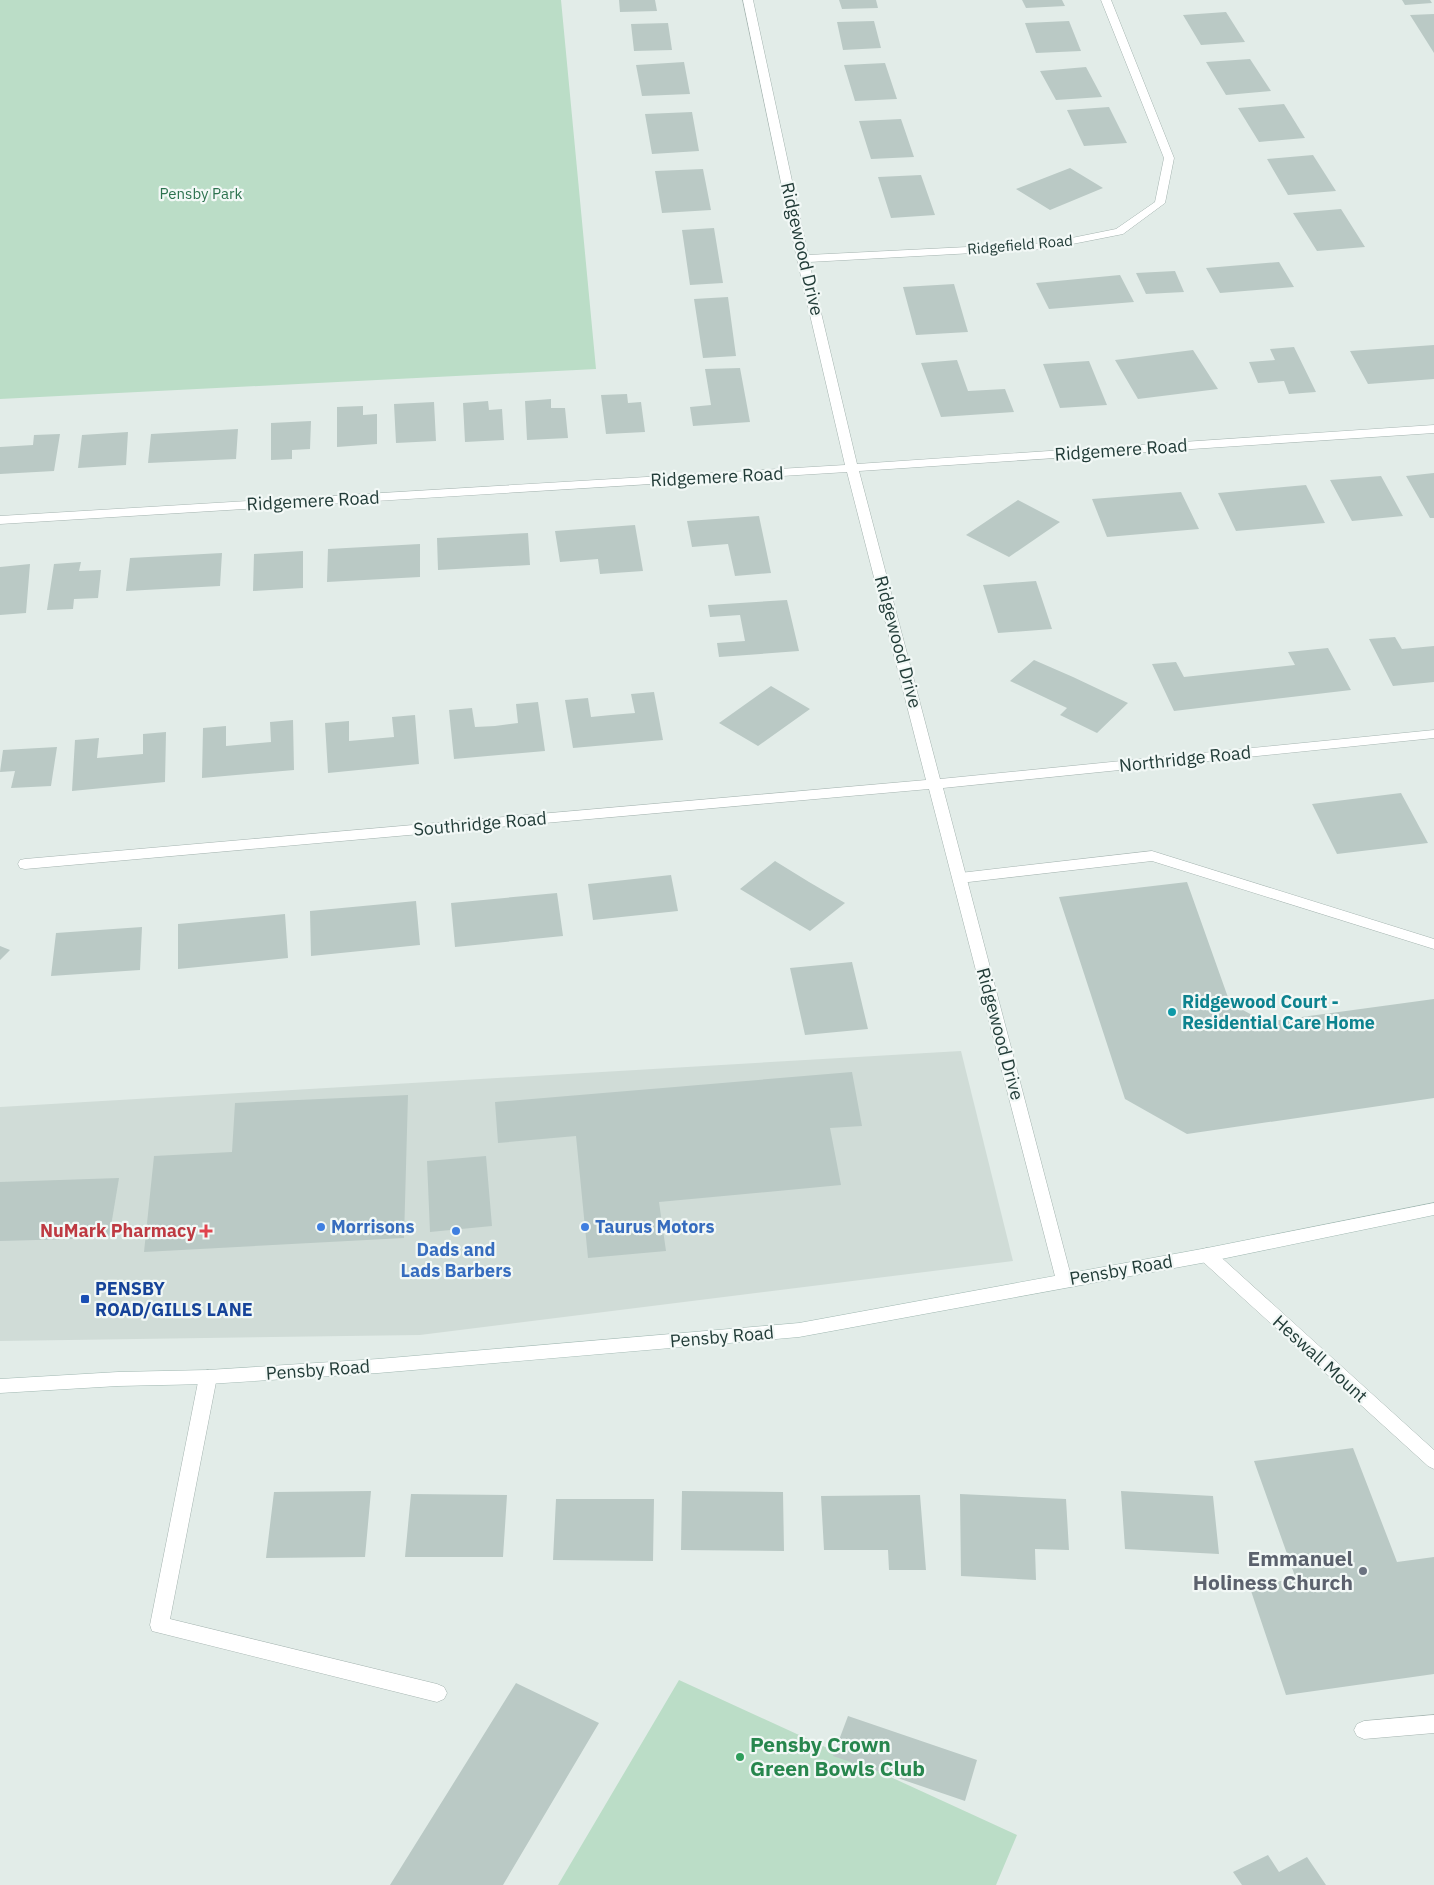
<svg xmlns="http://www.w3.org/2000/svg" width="1434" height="1885" font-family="'IBM Plex Sans',sans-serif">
<rect width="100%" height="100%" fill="#e2ece8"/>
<path fill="#d0dcd7" d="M961 1051 1013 1261 420 1335 0 1341V1107Z"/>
<path fill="#bbddc7" d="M0 0H561L596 369 0 399Z
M679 1680 1017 1835 996 1885H558Z"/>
<path fill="#bac9c5" d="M619 0H655L657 11 620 12Z
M839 0H876L878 8 842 9Z
M1022 0H1062L1065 6 1026 8Z
M1402 0H1430L1432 3 1405 5Z
M1226 12 1245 42 1201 45 1183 15Z
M1434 14V53L1410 15Z
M874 21 881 48 843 50 837 22Z
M1069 21 1081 51 1036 53 1025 23Z
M668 23 672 50 634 51 631 24Z
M1250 59 1271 91 1226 95 1206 62Z
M684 62 690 94 642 96 636 65Z
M885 63 897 99 855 101 844 65Z
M1086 67 1102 97 1056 100 1040 71Z
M1284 104 1305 138 1259 142 1238 108Z
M1109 107 1127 143 1084 146 1067 110Z
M692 112 699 151 652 154 645 114Z
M901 119 914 157 871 159 859 121Z
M1313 155 1336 191 1288 195 1267 159Z
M1070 168 1103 188 1050 210 1016 189Z
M703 169 711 210 662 213 655 171Z
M921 175 935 215 891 218 878 177Z
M1341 209 1365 247 1317 251 1293 213Z
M714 228 723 283 690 285 682 230Z
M1279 262 1294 287 1220 293 1206 268Z
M1175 271 1184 292 1146 294 1136 273Z
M1120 275 1134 302 1049 309 1036 283Z
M954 284 968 332 916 335 903 287Z
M728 297 736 356 703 358 694 299Z
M1434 345V379L1368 384 1350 351Z
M1294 347 1316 392 1289 394 1284 381 1258 383 1249 362 1275 360 1270 349Z
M1193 350 1218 389 1138 399 1115 360Z
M957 360 968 391 1005 389 1014 412 941 417 921 363Z
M1089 361 1107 405 1060 408 1043 364Z
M740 368 750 422 693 426 690 407 711 405 705 369Z
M627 394 628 403 641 402 645 432 606 434 601 395Z
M551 399V408H565L568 438 527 440 525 401Z
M488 401 489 410 502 409 504 440 465 442 463 403Z
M434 402 436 441 396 443 394 404Z
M363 406V415L377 414V444L337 447V407Z
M311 421 310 449 292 450V459L271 460V423Z
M238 429 236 459 148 463 151 434Z
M128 432 126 465 78 468 82 435Z
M60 434 54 471 0 474V447L33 445 34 435Z
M1434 473V518H1430L1406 476Z
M1381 476 1403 516 1352 521 1330 480Z
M1306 485 1325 523 1236 531 1218 493Z
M1181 492 1199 529 1107 537 1092 499Z
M1018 500 1060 522 1009 557 966 535Z
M759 516 771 573 735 576 728 544 692 547 687 521Z
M635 525 643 571 600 574 598 559 560 562 555 531Z
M528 533 530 565 438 570 437 538Z
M420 544V577L327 582 328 549Z
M303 551V588L253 591 254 554Z
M222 553 220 586 126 591 130 558Z
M81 562 79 571 101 570 98 598 74 599 73 609 47 610 54 564Z
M30 564 26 613 0 615V567Z
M1036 581 1052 629 998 633 983 585Z
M787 600 799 651 719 657 717 643 745 641 740 615 710 617 708 605Z
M1395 637 1402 649 1434 646V682L1393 686 1369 639Z
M1328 648 1351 690 1174 711 1152 664 1176 662 1184 677 1295 665 1288 652Z
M1034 660 1073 677 1128 703 1097 733 1060 715 1067 708 1010 681Z
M771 686 810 709 758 746 719 723Z
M654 692 663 740 573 748 565 700 588 698 591 717 611 715 635 713 631 694Z
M538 702 545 751 454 759 449 710 472 708 475 727 495 726 518 723 516 704Z
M415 715 419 764 328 773 325 723 349 721V741L394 737 392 717Z
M293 720 294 770 202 778 203 728 226 726V746L271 742 270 722Z
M166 732 165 782 72 791 75 740 99 738 97 758 143 754V734Z
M57 747 51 786 11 788 15 771 0 772 3 750Z
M1401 793 1428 843 1337 854 1312 804Z
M775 861 809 882 845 903 810 931 740 889Z
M671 875 678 911 593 920 588 884Z
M1187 882 1230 1003 1265 1022 1434 999V1098L1187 1134 1125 1099 1059 897Z
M557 893 563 936 455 947 451 903Z
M416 901 420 945 311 956 310 911Z
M285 914 288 958 178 969V924Z
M142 927 140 970 51 976 56 933Z
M0 946 10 950 0 960Z
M852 962 868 1029 805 1035 790 968Z
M852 1072 862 1126 830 1128 841 1185 659 1202 666 1251 588 1258 576 1136 498 1143 495 1102Z
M408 1095 404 1238 144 1252 154 1156 232 1152 235 1103Z
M486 1156 492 1226 430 1232 427 1161Z
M119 1178 109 1238 0 1241V1182Z
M1353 1448 1397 1562 1434 1557V1674L1286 1695 1249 1585 1296 1579 1254 1461Z
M371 1491 365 1557 266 1558 274 1492Z
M682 1491 783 1492 784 1551 681 1550Z
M1121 1491 1213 1496 1219 1554 1125 1549Z
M411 1494 507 1495 503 1557H405Z
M960 1494 1066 1499 1069 1550 1035 1549 1036 1580 961 1576Z
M920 1495 926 1570H889L888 1550H824L821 1496Z
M556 1499H654L653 1561 553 1560Z
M516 1683 599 1723 503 1885H390Z
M848 1716 977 1760 965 1801 833 1756Z
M1268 1855 1279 1872 1307 1857 1326 1885H1242L1233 1872Z"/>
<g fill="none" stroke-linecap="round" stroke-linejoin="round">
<g stroke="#a5b4b0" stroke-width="1">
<path id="service" d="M1152 851 1434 939V949L1152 861 960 883 955 882 953 878 955 874 960 873Z
M208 1370 214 1372 217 1377 170 1619 437 1684 444 1687 447 1693 444 1699 437 1702 152 1631 150 1625 199 1377 202 1372Z
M1434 1715V1733L1364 1739 1357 1736 1354 1730 1357 1724 1364 1721Z"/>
</g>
<g stroke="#a5b4b0" stroke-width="1">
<path id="minor" d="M743 0H753L808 255 1047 243 1116 229 1155 202 1164 158 1101 0H1111L1174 158 1165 203 1123 234 1047 249 809 262 857 464 1434 425V433L859 471 940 779 1434 730V738L943 788 1072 1280 1070 1285 1064 1287 1058 1285 1056 1280 929 789 25 869 20 868 18 864 20 860 25 859 926 780 847 472 0 524V516L845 465 797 259Z
M1207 1248 1213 1250 1434 1450V1469L1428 1466 1201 1260 1199 1255 1201 1250Z"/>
</g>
<g stroke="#a0b7b1" stroke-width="1">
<path id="secondary" d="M1434 1203V1215L1207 1262 799 1337 378 1373 208 1384 118 1386 0 1393V1379L118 1372 208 1370 378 1359 799 1323 1207 1248Z"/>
</g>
<use href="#service" fill="#fff" fill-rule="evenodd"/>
<use href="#minor" fill="#fff" fill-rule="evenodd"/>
<use href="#secondary" fill="#fff" fill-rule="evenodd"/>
</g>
<circle fill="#0f9aa8" stroke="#f2f8f6" stroke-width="2" cx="1172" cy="1012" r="5"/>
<g fill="#3f7fe0" stroke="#f2f8f6" stroke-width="2">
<circle cx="321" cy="1227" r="5"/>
<circle cx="585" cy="1227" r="5"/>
<circle cx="456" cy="1231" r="5"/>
</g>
<path fill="#e0444e" stroke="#f2f8f6" stroke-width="2" d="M203.5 1223.5h5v5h5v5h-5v5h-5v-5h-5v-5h5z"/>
<rect fill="#1a4fb4" stroke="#f2f8f6" stroke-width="2" x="80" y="1294" width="10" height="10" rx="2.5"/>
<circle fill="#6b7280" stroke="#f2f8f6" stroke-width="2" cx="1363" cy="1571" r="5"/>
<circle fill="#2e9e5b" stroke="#f2f8f6" stroke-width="2" cx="740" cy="1757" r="5"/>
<g text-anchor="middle" stroke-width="4.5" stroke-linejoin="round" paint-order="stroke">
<g font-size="15" fill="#2d724f" stroke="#f2f8f6">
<text x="201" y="199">Pensby Park</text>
</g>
<g font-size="15" fill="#223c38" stroke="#f2f8f6">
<text transform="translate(1020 245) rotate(-5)" y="5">Ridgefield Road</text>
</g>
<g font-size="18" fill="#223c38" stroke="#f2f8f6">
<text transform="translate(802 249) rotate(77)" y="6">Ridgewood Drive</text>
<text transform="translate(1121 450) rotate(-4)" y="6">Ridgemere Road</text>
<text transform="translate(717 477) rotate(-3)" y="6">Ridgemere Road</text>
<text transform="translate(313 501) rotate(-3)" y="6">Ridgemere Road</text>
<text transform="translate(898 642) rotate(75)" y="6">Ridgewood Drive</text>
<text transform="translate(1185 759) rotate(-6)" y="6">Northridge Road</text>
<text transform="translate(480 824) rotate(-5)" y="6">Southridge Road</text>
<text transform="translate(1000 1034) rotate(75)" y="6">Ridgewood Drive</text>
<text transform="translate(1121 1270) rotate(-10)" y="6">Pensby Road</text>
<text transform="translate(722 1337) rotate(-5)" y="6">Pensby Road</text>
<text transform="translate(1320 1359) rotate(42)" y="6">Heswall Mount</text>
<text transform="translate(318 1370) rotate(-4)" y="6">Pensby Road</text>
</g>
<g font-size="18" font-weight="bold" fill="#0d838f" stroke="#f2f8f6" text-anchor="start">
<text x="1182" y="1008">Ridgewood Court -<tspan x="1182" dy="21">Residential Care Home</tspan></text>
</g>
<g font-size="18" font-weight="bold" fill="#366cbe" stroke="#f2f8f6" text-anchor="start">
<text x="331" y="1233">Morrisons</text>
<text x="595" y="1233">Taurus Motors</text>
<text x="456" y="1256" text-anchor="middle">Dads and<tspan x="456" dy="21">Lads Barbers</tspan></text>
</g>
<g font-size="18" font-weight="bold" fill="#be3a42" stroke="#f2f8f6" text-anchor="end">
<text x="196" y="1237">NuMark Pharmacy</text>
</g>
<g font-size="18" font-weight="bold" fill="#164399" stroke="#f2f8f6" text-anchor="start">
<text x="95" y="1295">PENSBY<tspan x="95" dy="21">ROAD/GILLS LANE</tspan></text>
</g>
<g font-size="21" font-weight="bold" fill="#5b616d" stroke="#f2f8f6" text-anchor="end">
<text x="1353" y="1566">Emmanuel<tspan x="1353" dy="24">Holiness Church</tspan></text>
</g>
<g font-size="21" font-weight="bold" fill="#27864d" stroke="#f2f8f6" text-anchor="start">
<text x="750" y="1752">Pensby Crown<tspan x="750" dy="24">Green Bowls Club</tspan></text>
</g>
</g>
</svg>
